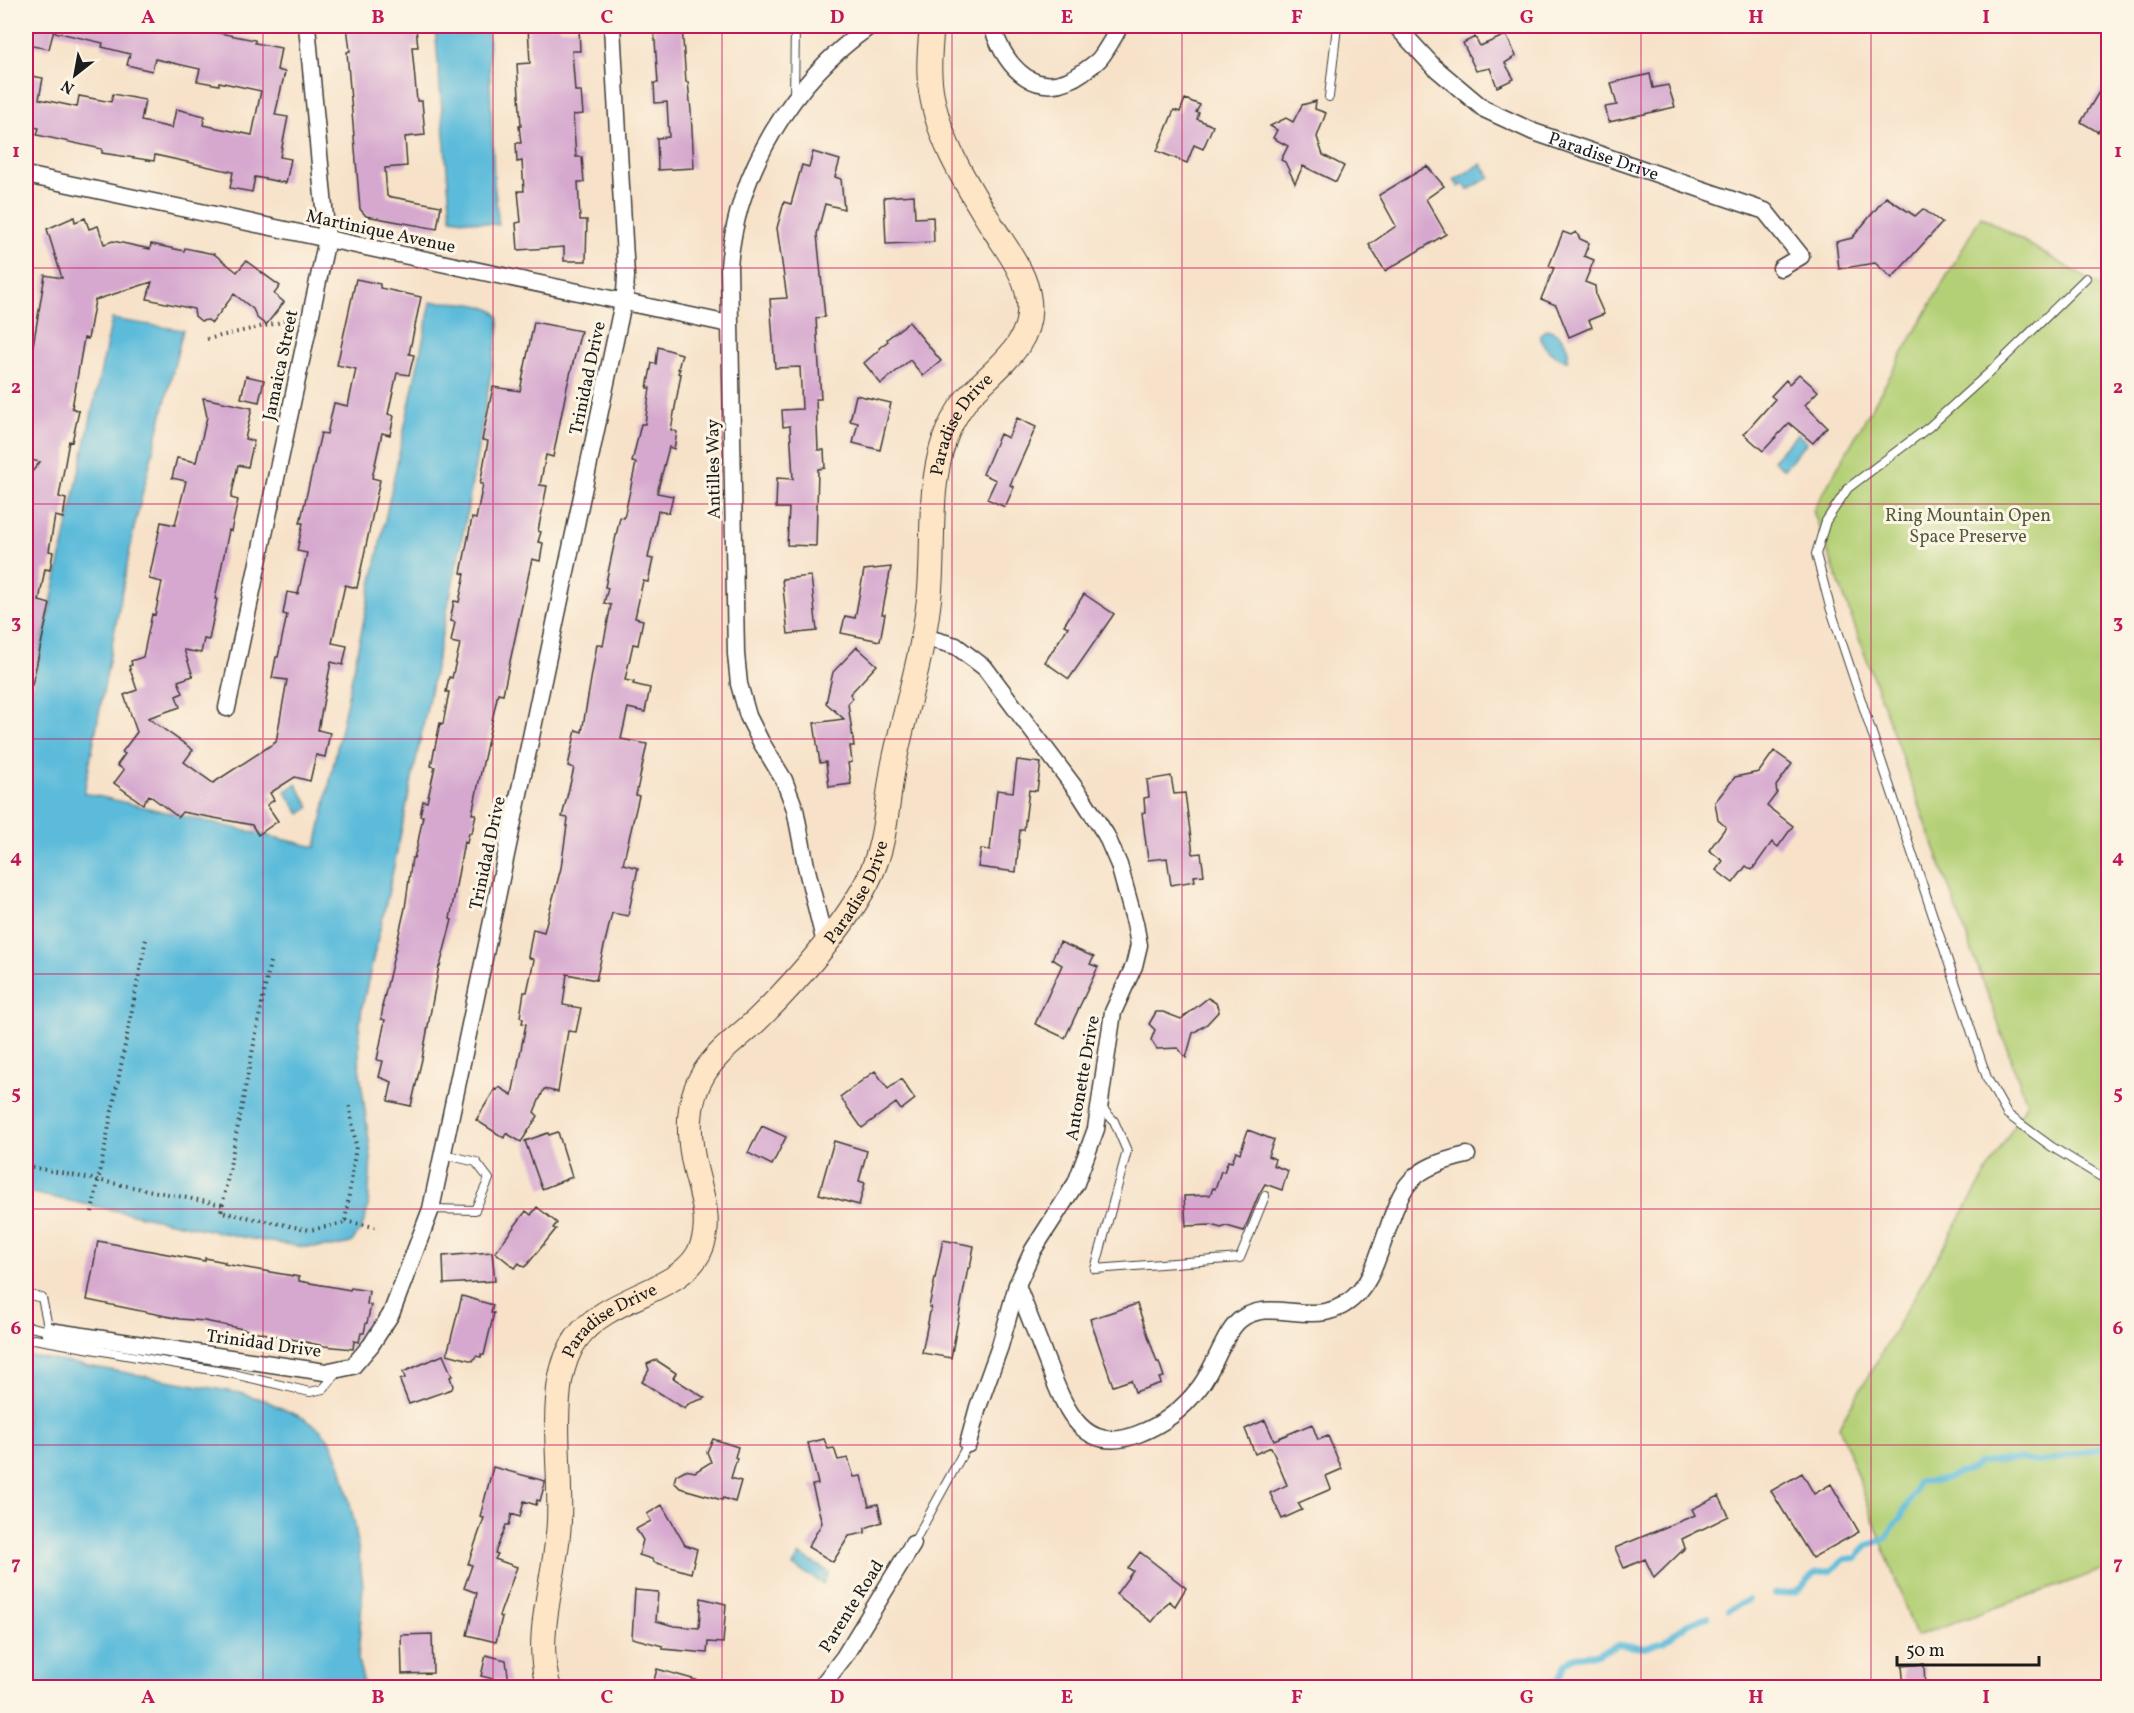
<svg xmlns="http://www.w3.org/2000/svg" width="2134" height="1713" font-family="Vollkorn,serif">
<rect width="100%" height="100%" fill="#fcf5e5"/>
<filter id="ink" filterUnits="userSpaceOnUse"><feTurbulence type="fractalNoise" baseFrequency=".0167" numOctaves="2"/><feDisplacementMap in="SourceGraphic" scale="12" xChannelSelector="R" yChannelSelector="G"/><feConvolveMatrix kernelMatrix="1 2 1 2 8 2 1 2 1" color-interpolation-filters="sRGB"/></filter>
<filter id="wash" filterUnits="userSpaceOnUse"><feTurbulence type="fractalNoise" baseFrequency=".008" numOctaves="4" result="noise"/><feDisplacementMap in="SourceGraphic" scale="24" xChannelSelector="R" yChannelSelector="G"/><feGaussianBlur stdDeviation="1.35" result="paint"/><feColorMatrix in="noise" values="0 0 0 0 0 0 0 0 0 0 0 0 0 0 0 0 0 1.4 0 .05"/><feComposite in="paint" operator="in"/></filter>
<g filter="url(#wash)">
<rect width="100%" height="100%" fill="#f7e2c9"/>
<path fill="#b4d076" stroke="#687649" stroke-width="1.5" d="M1981 216 2108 291V1568L1916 1636 1839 1426 2027 1103 1813 511Z"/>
<path fill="#5cbbda" stroke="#3c6c7b" stroke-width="1.5" d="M435 26H488L494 183 499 225 451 218Z
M1481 164 1490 177 1468 190 1464 184 1459 187 1454 180Z
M431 302C447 302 490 301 498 316 499 319 499 323 499 326L464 529 389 890 362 1007 359 1033V1065L371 1157 368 1208 362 1228 351 1243 332 1247H304L252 1239 26 1192V719L112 319 183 330 134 528 84 793 316 847Z
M1546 329C1561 332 1570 345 1568 360 1555 359 1542 348 1540 335Z
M1797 434 1807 442 1784 469 1773 460Z
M296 784 310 807 300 814 285 791Z
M26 1355 240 1393 264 1400 305 1419 321 1430 332 1444 341 1466 355 1525 363 1585 358 1660 365 1687H26Z
M800 1555 829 1572 823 1584 793 1566Z"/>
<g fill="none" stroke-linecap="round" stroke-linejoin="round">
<path stroke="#5cbbda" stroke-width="6" d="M1775 1594 1795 1592 1801 1588 1815 1573 1831 1571 1845 1559 1856 1558 1868 1545 1885 1539 1896 1523 1902 1518C1902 1508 1909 1505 1913 1496 1916 1491 1915 1487 1918 1482 1928 1481 1939 1482 1948 1478 1951 1477 1954 1474 1957 1473 1968 1470 1969 1474 1978 1463L2019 1459 2037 1462 2046 1461 2108 1446
M1729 1610 1748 1600
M1547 1688 1555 1682 1562 1673 1565 1664 1575 1656 1598 1654 1618 1645 1645 1648 1663 1642 1689 1623 1708 1617"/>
</g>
<g id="blocks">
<path fill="#d6a8cf" d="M30 26H55L49 49 26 45Z
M56 26H184L255 40V43L281 48 277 70 285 72 275 115 288 117 280 157 291 159 286 183 255 177 252 192 230 188 233 172 155 155 154 161 102 153V149L37 135 39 128 33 127V130L26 129V75L43 78 39 99 77 107 79 96 111 102 113 94 145 100 141 121 172 128 176 109 205 116 203 125 252 135 261 91 219 82V85L197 81 200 69 155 59 152 71 127 65 130 54 102 47 103 43 55 32Z
M347 26H410L411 28H416L418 47H412L414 69 417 101H422L425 135 405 137 407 166 385 168 387 196 441 206 437 229 366 216 360 209 347 52 350 51Z
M528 26H560V29L579 28 580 51H572L575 91H581L583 114 573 115 576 157H582L584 182H578L580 220H587L586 261H564V247L518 250 516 223 521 222 518 191H524L522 161 517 162 516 143H521L519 126H521L517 64 530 63Z
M654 26H682L686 82H688L691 111 694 168 658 170 657 138 669 137 667 102 655 103 654 83H658Z
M1506 35 1516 56 1505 63 1514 79 1497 87 1490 68 1476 71 1463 43 1475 37 1480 46Z
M1650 74 1653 88 1668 85 1675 107 1609 122 1605 107 1617 105 1611 83Z
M2109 75V115L2098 132 2081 122Z
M1185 99 1200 105 1196 112 1199 113 1197 119 1213 126 1203 149 1194 145 1187 163 1157 151 1174 110 1180 112Z
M1316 101 1315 109 1326 113 1317 137 1323 155 1344 166 1336 182 1303 166 1295 183 1285 162 1281 160 1288 146 1273 138 1277 130 1270 126 1286 118 1293 122 1302 105Z
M813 152 840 160 835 177 841 179 844 209 825 204 817 234 825 317 816 318 821 399H816L818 450H824L825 468 818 469 816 546 787 545 789 508H776L777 478 793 479 790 426 783 427 782 410 802 409 800 367 775 368 770 299 787 298 777 228 784 202 791 204 802 165 809 167Z
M1427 166 1444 186 1426 199 1446 234 1385 271 1369 245 1396 226 1379 195Z
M914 195 915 218 933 217 934 242 886 244 884 197Z
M1886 197 1915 216 1923 209 1942 223 1892 278 1875 263 1839 269 1836 242 1852 238Z
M74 217 75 222 85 218 89 229 98 226 104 244 113 241 150 249 151 244 184 251 185 248 214 254 237 272 246 261 280 286 274 294 284 302 266 325 257 318 253 309 234 294 212 323 208 320 201 321 195 316 194 309 147 299 152 282 95 300 88 339 84 338 72 408 79 411 72 442 69 441 59 497 66 499 63 518 55 516 49 551 53 552 50 570 45 569 39 601 50 604 32 685 26 684V479L40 462 26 459 31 424 26 423V387L45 275 62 278 47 229Z
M1563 232 1571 235 1576 232 1580 239 1589 243 1584 256 1594 260 1585 282 1595 286 1596 296 1604 314 1589 320 1592 327 1569 337 1556 305 1541 299 1554 268 1549 266Z
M356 279 380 284V288L421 297 409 354 414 355 409 375 397 373 388 414 394 416 390 435 382 433 372 478 380 480 357 588 345 585 332 643 347 646 343 665 331 662 318 730 330 733 325 757 316 755 310 781 295 777 270 793 274 800 267 805 278 821 258 835 252 825 182 812 178 817 149 795 143 804 114 783 124 770 117 765 125 754 122 752 137 732 124 695 137 690 129 666 132 665 131 661 143 657 152 614 155 615 162 582 149 579 161 522 175 525 186 481 172 478 177 458 196 462 207 417 203 398 252 408 245 439 254 441 248 467 238 465 231 498 238 500 231 531 229 530 215 599H217L209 640 204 639 201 653 184 650 193 676 178 681 183 693 176 696 180 707 148 718 193 750 184 762 213 783 276 742 287 680 272 678 276 657H278L287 615 283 614 287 592 298 594 307 553 297 551 303 523H300L321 433 327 434 334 403 348 406 356 369 337 365Z
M534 322 581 331 567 387 553 457 546 455 540 485 547 486 538 531 541 532 538 542 543 543 540 561 532 559 503 694 498 693 472 814H476L472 833H469L467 843 464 842 450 919 452 920 440 966H439L422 1059 411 1106 388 1101 392 1082 379 1077 383 1061 377 1060 385 1020 381 1019 383 1007H382L405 908 412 858H414L417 847 423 816H420L423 801 427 802 435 767 431 766 440 723 443 724 449 692H446L449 677 452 678 460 644 451 642 455 622 450 621 454 601 459 602 465 574 461 573 472 518 476 519 483 484H480L488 441 482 440 493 387 520 391Z
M909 322 941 361 923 376 910 360 881 384 864 363 880 349 879 348 888 341 887 339Z
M658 347 682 354 678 369H680L678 373 681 374 671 430 677 432 674 449 669 447 657 493 673 496 669 513 658 511 648 558 653 559 648 582 643 581 635 618 643 620 638 645 633 644 625 680 634 682 633 684 650 688 645 712 628 708 621 739 647 744 636 795 639 796 623 864 638 868 628 916 612 913 596 980 567 974 563 1005 581 1008 576 1032 568 1031 558 1092 544 1089 534 1112 538 1116 521 1142 506 1133 504 1138 476 1120 495 1089 497 1090 499 1087 512 1095 526 1024 522 1023 523 1019 520 1017 524 992H527L534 960 528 957 533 929 544 932 561 868 568 818 562 817 574 768 568 766 576 730 582 732 597 644 603 646 611 605 604 603 608 588 605 587 620 517 624 518 636 463 632 462 641 424H645L650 388H647L652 363 656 364Z
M1799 374 1818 391 1805 405 1827 427 1813 443 1789 423 1763 451 1744 434 1775 399 1771 396 1786 380 1789 384Z
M246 376 264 380 259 402 241 398Z
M856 395 891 403 880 450 853 443 858 423 850 421Z
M1017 418 1036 427 1010 485 1014 487 1005 507 987 499 996 480 983 474 1000 434 1008 438Z
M891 567 882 614H885L880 641 841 633 845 616 855 618 864 570Z
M811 576 817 631 788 634 782 579Z
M1084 594 1114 614 1069 679 1045 662 1068 627 1064 625Z
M857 647 877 665 850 694 853 698 848 704 854 746H850L852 762 848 763 851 784 829 787 826 762 820 763 814 723 844 719 826 703 833 672Z
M1774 751 1792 764 1776 786 1777 793 1767 806 1793 826 1778 847 1772 842 1752 870 1746 866 1733 883 1716 870 1723 861 1709 850 1726 827 1718 820 1715 802 1735 777 1759 772Z
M1017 760 1041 763 1037 791 1029 790 1024 830H1020L1016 872 978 867 981 849 990 850 997 790 1013 792Z
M1171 776 1174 794 1185 793 1193 854 1201 853 1204 875 1194 876 1195 881 1171 885 1167 858 1148 860 1142 813 1145 812 1144 798 1149 797 1147 780Z
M1060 942 1094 957 1090 964 1098 967 1065 1038 1035 1024 1062 965 1052 959Z
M1208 998 1216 1003 1219 1011 1207 1024 1193 1033 1186 1058 1178 1048 1157 1049 1151 1040 1155 1030 1149 1024 1156 1012H1163L1181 1019Z
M875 1071 888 1089 901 1079 915 1099 901 1110 896 1103 862 1128 840 1097Z
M762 1126 786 1137 772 1165 748 1153Z
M1248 1130 1274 1140 1268 1156 1275 1159 1273 1165 1288 1171 1282 1190 1265 1184 1259 1194 1244 1231 1227 1226 1221 1228 1212 1225 1186 1226 1184 1196 1210 1195 1213 1188 1215 1189 1221 1171 1224 1172 1228 1161 1232 1162 1236 1151 1240 1153Z
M558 1132 572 1177 542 1189 525 1141 548 1133 549 1135Z
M834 1141 867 1151 859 1181 865 1183 859 1205 819 1194Z
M537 1207 557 1223 553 1228 556 1229 527 1265 524 1267 519 1263 515 1268 495 1252 526 1211 531 1215Z
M943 1240 974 1246 970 1268H968L951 1358 922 1353 931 1307H929Z
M98 1241 205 1261V1258L225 1262 224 1264 299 1277V1281L350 1290 351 1288 369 1291 367 1304 371 1305 367 1323H366L364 1333H361L359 1342 354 1341 353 1349 324 1346 205 1321 180 1319 87 1300Z
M492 1252 495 1281 444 1284 443 1256Z
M462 1296 493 1305 491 1313H494L484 1355 481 1354V1357L476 1356 473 1361 447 1354Z
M1137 1304 1157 1362H1159L1164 1377 1159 1378 1161 1383 1135 1392 1131 1380 1113 1386 1090 1319Z
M443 1355 452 1376 450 1377 453 1386 452 1389 409 1404 401 1384 400 1380 405 1378 403 1372Z
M656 1360 676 1373 673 1378 705 1398 688 1404 685 1409 642 1382 649 1370 647 1364Z
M1265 1420 1274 1440 1312 1424 1318 1440 1328 1436 1342 1469 1326 1476 1331 1489 1298 1503 1302 1510 1282 1519 1270 1493 1287 1485 1271 1447 1255 1454 1245 1429Z
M713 1439 738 1447 735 1457 737 1458 731 1478 741 1481 735 1502 723 1498 722 1500 680 1488 674 1482 676 1475 685 1470 695 1472 711 1462 707 1452Z
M824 1439 828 1449 834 1448 838 1460 848 1458 854 1477 861 1476 869 1506 878 1504 882 1522 865 1528V1533L849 1536 833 1562 808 1547 822 1523 812 1485 818 1484 808 1443Z
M493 1467 545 1481V1483L540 1501 537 1500 536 1505 524 1501 520 1517 512 1514 509 1525H506L495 1553 498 1554 495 1559 517 1567 499 1616 502 1617 496 1642 467 1635 477 1593 464 1588 472 1565 468 1564 484 1518 480 1517Z
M1802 1473 1814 1494 1831 1484 1859 1532 1812 1558 1771 1491Z
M1719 1496 1729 1516 1682 1539 1685 1548 1654 1578 1645 1559 1624 1568 1615 1548 1695 1515 1692 1509Z
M662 1505 685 1545 697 1549 691 1573 653 1562 652 1559 639 1555 643 1540 636 1529 651 1521 647 1514Z
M1140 1552 1186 1588 1175 1606 1169 1601 1152 1622 1116 1594 1133 1571 1128 1568Z
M635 1590 658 1592 656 1621 674 1626 699 1628 701 1598 726 1604 723 1643 708 1642 707 1653 663 1649V1646L632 1638Z
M432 1634 433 1673 402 1674 401 1635Z
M486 1655 506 1660 509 1683 481 1676Z
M1924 1664 1925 1688H1904L1902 1666Z
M657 1669 707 1683V1688H652Z"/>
</g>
</g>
<g filter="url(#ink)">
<use href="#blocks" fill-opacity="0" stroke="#3d3a36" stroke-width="1.5"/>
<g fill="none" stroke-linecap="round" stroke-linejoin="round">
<g stroke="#3d3a36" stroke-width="10">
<path id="lane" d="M1329 97 1337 26
M794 98 795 26
M2086 278 1991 371 1929 427 1848 488 1826 521 1816 554 1830 607 1987 1078 2007 1114 2052 1147 2108 1181
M1100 1106 1114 1121 1127 1151 1095 1269 1240 1258 1265 1196
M431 1209 475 1210 489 1179 476 1162 443 1154
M26 1294 42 1298 49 1331 26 1326
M26 1342 34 1339 229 1373 310 1392 323 1389 338 1372
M913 1544 968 1444"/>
</g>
<g stroke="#3d3a36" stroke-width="19">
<g id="street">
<path d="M992 26C1006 69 1038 104 1083 72 1089 67 1097 63 1101 57 1108 48 1114 36 1120 26"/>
<path id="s1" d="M1396 26 1433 66 1484 109 1534 132 1765 211 1801 256 1781 268"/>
<path d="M26 175 729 324"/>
<path d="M924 637 956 646 985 668 1081 796 1106 835 1119 865 1135 923 1139 945 1134 966 1113 1012 1096 1129 1076 1183 1033 1250 1017 1285 1000 1346 978 1407 968 1444"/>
<path d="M227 708 327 239 307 26"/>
<path d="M825 943 806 866 795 809 784 780 761 742 748 716 739 684 736 654 729 267C736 172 793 80 870 26"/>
<path d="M1017 1285C1026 1309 1036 1333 1045 1357 1062 1399 1078 1458 1138 1434 1162 1425 1183 1409 1199 1388 1214 1370 1224 1332 1241 1319 1276 1294 1321 1336 1360 1291 1370 1279 1375 1265 1380 1251 1402 1192 1399 1170 1467 1155"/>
<path d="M49 1331 325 1372 353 1366 371 1345 391 1314 431 1209 625 293 626 276 612 26"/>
<path d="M820 1688 844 1657 913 1544"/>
</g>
</g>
<g stroke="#3d3a36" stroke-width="26">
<g id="secondary">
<path id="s2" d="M549 1688C532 1636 557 1575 559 1521 561 1475 553 1427 560 1381 563 1365 568 1350 577 1338 609 1294 686 1292 702 1246 711 1221 702 1196 696 1172 688 1139 685 1103 704 1073 718 1051 739 1037 757 1020 795 983 857 914 875 864 887 832 887 797 894 763 906 705 925 649 930 589 934 540 928 489 944 441 949 426 957 412 966 400 992 369 1034 348 1029 301 1026 273 1007 250 992 226 965 182 935 135 930 82 928 63 930 44 932 26"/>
</g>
</g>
<path stroke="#3d3a36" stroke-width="4" stroke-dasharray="1.5 4.5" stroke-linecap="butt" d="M207 339 291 320
M270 962 221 1212 310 1230 345 1223 356 1146 349 1103
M26 1166 223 1205
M92 1212 146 939
M345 1221 375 1227"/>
<use href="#lane" stroke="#fff" stroke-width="8"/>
<use href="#street" stroke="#fff" stroke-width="16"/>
<use href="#secondary" stroke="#fde5c5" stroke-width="24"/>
</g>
</g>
<path fill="none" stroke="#c2185b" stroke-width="1.5" stroke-opacity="0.55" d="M263 26V1688M493 26V1688M722 26V1688M952 26V1688M1182 26V1688M1412 26V1688M1641 26V1688M1871 26V1688M26 268H2108M26 504H2108M26 739H2108M26 974H2108M26 1209H2108M26 1445H2108"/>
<g text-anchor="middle" stroke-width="6" stroke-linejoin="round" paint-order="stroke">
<g font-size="18" fill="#1c1c1c" stroke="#fcf5e5">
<text dy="6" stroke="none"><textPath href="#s1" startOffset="250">Paradise Drive</textPath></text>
<text transform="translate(381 231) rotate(12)" y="6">Martinique Avenue</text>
<text transform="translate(280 365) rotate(-78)" y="6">Jamaica Street</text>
<text transform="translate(587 378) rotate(-78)" y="6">Trinidad Drive</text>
<text dy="6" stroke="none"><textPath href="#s2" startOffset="1416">Paradise Drive</textPath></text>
<text transform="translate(713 469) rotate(-91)" y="6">Antilles Way</text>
<text transform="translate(487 853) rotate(-78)" y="6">Trinidad Drive</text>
<text dy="6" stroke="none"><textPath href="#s2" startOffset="930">Paradise Drive</textPath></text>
<text transform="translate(1082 1078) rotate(-80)" y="6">Antonette Drive</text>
<text dy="6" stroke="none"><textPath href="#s2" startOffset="392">Paradise Drive</textPath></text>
<text transform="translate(264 1343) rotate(8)" y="6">Trinidad Drive</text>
<text transform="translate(851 1606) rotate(-58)" y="6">Parente Road</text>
</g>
<g font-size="18" fill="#515b3c" stroke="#fcf5e5">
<text x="1968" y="521">Ring Mountain Open<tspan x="1968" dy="21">Space Preserve</tspan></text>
</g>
</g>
<rect width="2134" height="1713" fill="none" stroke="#fcf5e5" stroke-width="66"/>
<g transform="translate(75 75) rotate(211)" stroke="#fcf5e5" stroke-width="4.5" paint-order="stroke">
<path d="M0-4.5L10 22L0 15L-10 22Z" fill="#1c1c1c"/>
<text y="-9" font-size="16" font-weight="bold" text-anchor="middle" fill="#1c1c1c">N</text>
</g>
<path d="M1897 1656v9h142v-9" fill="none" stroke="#1c1c1c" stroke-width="3"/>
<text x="1906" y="1656" font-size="18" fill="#1c1c1c" stroke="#fcf5e5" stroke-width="4.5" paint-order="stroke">50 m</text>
<rect x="33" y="33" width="2068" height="1647" fill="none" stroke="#c2185b" stroke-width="2"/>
<g font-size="20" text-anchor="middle" font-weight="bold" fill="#c2185b">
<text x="148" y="23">A</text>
<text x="378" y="23">B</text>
<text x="607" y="23">C</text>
<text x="837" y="23">D</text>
<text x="1067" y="23">E</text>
<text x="1297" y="23">F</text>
<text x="1527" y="23">G</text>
<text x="1756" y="23">H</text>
<text x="1986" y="23">I</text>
<text x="16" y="157">1</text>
<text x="2118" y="157">1</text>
<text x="16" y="393">2</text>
<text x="2118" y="393">2</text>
<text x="16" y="628">3</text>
<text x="2118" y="628">3</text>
<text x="16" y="863">4</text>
<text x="2118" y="863">4</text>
<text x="16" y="1099">5</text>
<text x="2118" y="1099">5</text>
<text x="16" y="1334">6</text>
<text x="2118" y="1334">6</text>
<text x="16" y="1569">7</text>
<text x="2118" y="1569">7</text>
<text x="148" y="1703">A</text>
<text x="378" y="1703">B</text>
<text x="607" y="1703">C</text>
<text x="837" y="1703">D</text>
<text x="1067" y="1703">E</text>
<text x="1297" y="1703">F</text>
<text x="1527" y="1703">G</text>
<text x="1756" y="1703">H</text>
<text x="1986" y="1703">I</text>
</g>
</svg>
